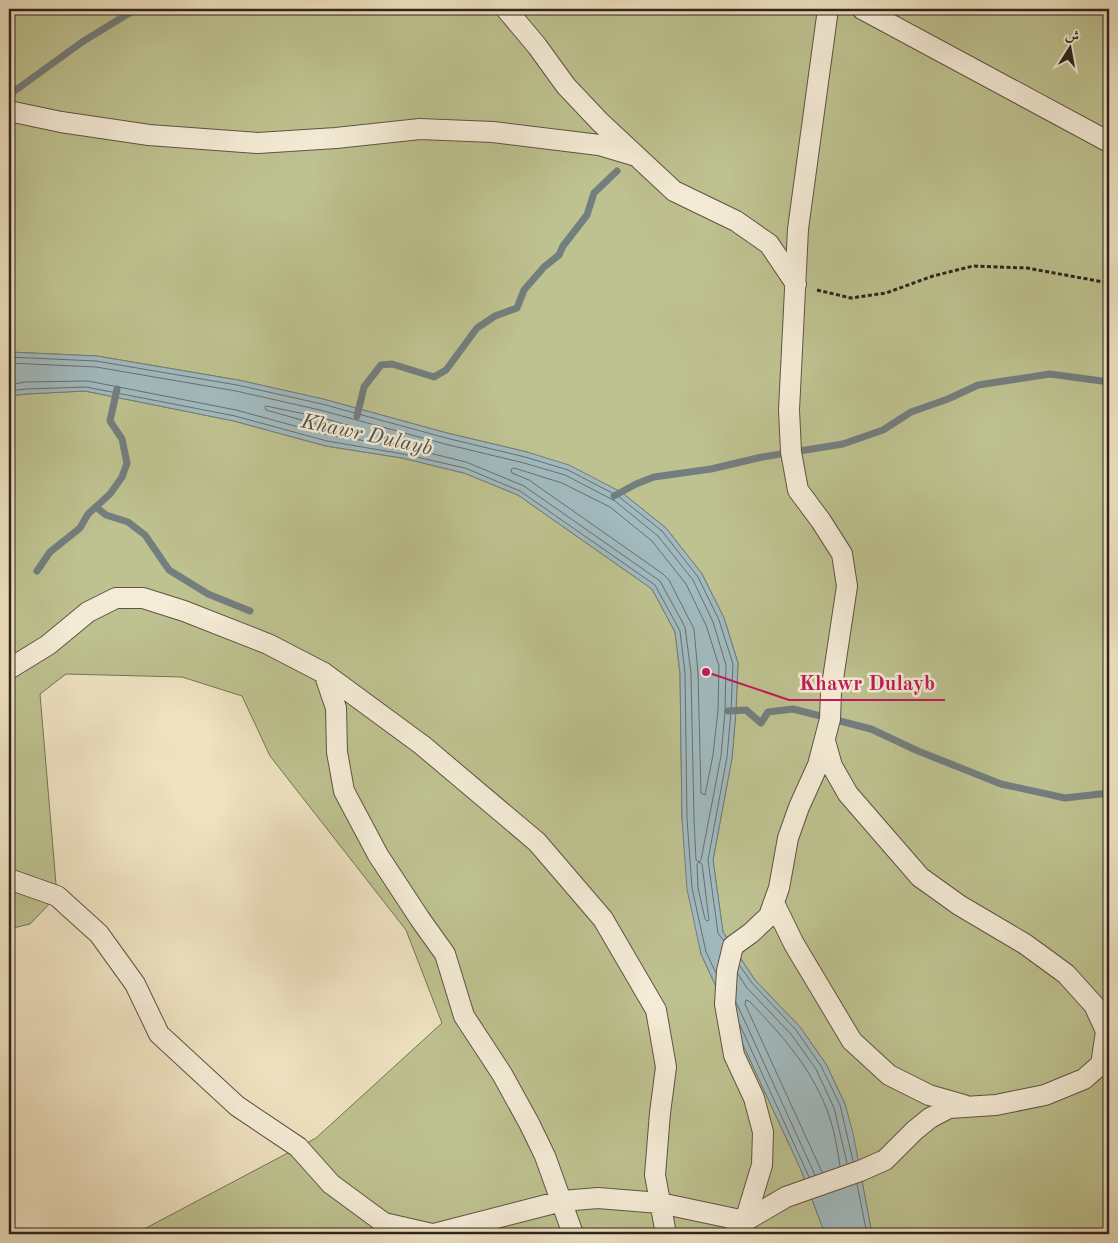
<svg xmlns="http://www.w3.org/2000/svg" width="1118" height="1243" font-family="'Old Standard TT',Amiri,serif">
<rect width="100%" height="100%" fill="#efe2c1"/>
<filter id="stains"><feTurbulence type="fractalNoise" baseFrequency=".004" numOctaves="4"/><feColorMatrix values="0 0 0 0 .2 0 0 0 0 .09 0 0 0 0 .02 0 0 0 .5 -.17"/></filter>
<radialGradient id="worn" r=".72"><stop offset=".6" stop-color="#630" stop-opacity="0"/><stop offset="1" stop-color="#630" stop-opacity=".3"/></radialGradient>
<path fill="#bec290" stroke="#767456" d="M9 9H1109V1234H872L860 1171 845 1104 826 1064 800 1027 755 980 723 932 713 860 732 758 736 711 738 663 724 618 702 574 666 528 621 492 527 452 447 433 323 399 238 380 97 356 9 352Z
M85 391 234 421 326 446 402 458 464 473 518 495 652 589 675 632 680 673 682 819 701 954 801 1170 825 1234H138L146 1228 316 1138 442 1023 406 930 270 756 242 696 182 677 66 674 40 694 57 896 30 924 9 929V396L26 394Z"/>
<path fill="#a1babf" stroke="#737e7e" d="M9 352 97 356 238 380 323 399 447 433 527 452 569 465 621 492 666 528 702 574 724 618 738 663 736 711 732 758 713 860 723 932 755 980 800 1027 826 1064 845 1104 853 1133 872 1234H825L801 1170 701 954 687 889 682 819 680 673 675 632 652 589 518 495 464 473 402 458 326 446 234 421 85 391 26 394 9 396Z"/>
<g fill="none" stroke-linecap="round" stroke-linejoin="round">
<path stroke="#67706e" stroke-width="1" d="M9 357 96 361 237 385 322 404 446 438 525 457 568 470 618 496 662 531 698 577 719 620 733 664 731 711 727 757 708 860 718 933 724 941
M9 363 96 367 236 391 320 410 445 444 524 463 565 475 615 501 658 536 693 580 713 622 726 665 725 711 721 756 701 860 699 862 702 864 709 920 707 921 705 919 698 888 697 864 699 862 696 860 694 819 691 673 685 627 660 581 524 486 466 462 405 447 328 435 236 410 88 381 25 382 9 385
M9 391 26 389 86 387 235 416 327 441 403 454 465 468 520 491 655 585 680 631 685 673 687 819 692 888 706 952 716 973
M266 406 319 417 354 427 355 430 353 431 330 428 266 410 265 408Z
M514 468 562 483 610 507 652 541 686 584 706 625 719 666 718 710 713 755 705 795 701 793 698 673 694 629 669 580 663 574 529 480 512 473 511 470Z
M740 966 752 983 796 1030 821 1066 840 1105 853 1161
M738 974 747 988 791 1034 816 1069 834 1108 847 1163
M736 1002 815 1175
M740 1025 809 1177
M822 1172 745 1004 746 1000 749 1001C781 1034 810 1066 827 1110 834 1128 837 1147 840 1166
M857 1184 867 1234"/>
<path stroke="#737e7e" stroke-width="7" d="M9 95 82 42 136 9
M357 416 364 387 381 365 392 364 434 377 446 370 477 328 495 316 517 308 524 290 544 267 559 255 563 246 587 215 594 193 617 171
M614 496 636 484 654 477 711 469 762 457 843 444 883 430 911 412 948 399 978 385 1050 374 1109 382
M96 507 106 515 128 522 145 535 169 570 208 594 250 611
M37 571 50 552 80 528 88 514 110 494 122 477 127 463 122 439 110 421 117 389
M728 711 746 710 761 723 768 712 793 709 871 729 918 751 1001 784 1065 798 1109 793"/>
<g stroke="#5e5445" stroke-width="22">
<path id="street" d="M506 9 537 46 566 86 600 122 674 191 736 221 769 244 796 284
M862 9 1109 142
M9 111 61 122 149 135 258 143 336 138 420 129 493 132 599 145 636 156
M9 669 48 645 88 612 116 598H143L184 611 268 644 324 673 422 745 537 842 603 919 656 1010 666 1067 660 1113 655 1175 666 1234
M324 673 336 708 337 752 344 791 378 855 420 919 445 954 464 1016 502 1074 529 1123 545 1156 573 1234
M825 741 832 766 848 794 920 877 959 905 1025 944 1066 974 1094 1005 1106 1031 1101 1065
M9 879 57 896 99 934 135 984 159 1034 237 1106 298 1147 331 1184 384 1223 432 1234
M774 903 794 944 852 1041 889 1075 929 1095 964 1105
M745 1221 762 1165 763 1132 754 1098 734 1055 725 1004 727 971 733 946 751 933 769 916 779 888 788 838 799 807 818 765 830 719 831 692 847 586 842 554 821 521 798 490 791 452 789 410 798 229 828 9
M434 1234 562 1201 598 1198 660 1203 745 1221
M734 1234 745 1221 786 1197 860 1171 885 1160 914 1131 930 1118 949 1108 996 1105 1045 1095 1084 1079 1109 1057"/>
</g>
<path stroke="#2d251c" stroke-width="3" stroke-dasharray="4 2.5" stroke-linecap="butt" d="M817 290 851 298 886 293 933 276 973 266 1027 268 1109 283"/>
<use href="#street" stroke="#f5ecd7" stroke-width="20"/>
</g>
<g text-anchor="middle" stroke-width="5" stroke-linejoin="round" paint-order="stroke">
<g font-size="21" font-style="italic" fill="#50524d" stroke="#f5ecd7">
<text transform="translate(367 434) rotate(12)" y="7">Khawr Dulayb</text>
</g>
</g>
<path fill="none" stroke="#c2185b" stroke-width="2" d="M706 672L789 700H945"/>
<circle fill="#c2185b" stroke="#f5ecd7" stroke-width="2" cx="706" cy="672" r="5"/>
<g font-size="21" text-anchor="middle" font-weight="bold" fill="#c2185b" stroke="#f5ecd7" stroke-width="5" stroke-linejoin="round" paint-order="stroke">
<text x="867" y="690">Khawr Dulayb</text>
</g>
<rect width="1118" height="1243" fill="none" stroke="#efe2c1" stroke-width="30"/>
<rect x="10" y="10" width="1098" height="1223" fill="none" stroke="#2d251c" stroke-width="2.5"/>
<rect x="15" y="15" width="1088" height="1213" fill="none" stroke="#2d251c"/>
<g transform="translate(1070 48) rotate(11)" stroke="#f5ecd7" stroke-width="4" paint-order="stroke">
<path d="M0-4L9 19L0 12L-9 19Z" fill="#2d251c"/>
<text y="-8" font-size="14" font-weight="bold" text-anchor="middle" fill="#2d251c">ش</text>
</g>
<rect width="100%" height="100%" filter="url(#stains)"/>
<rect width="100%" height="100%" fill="url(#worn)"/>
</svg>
